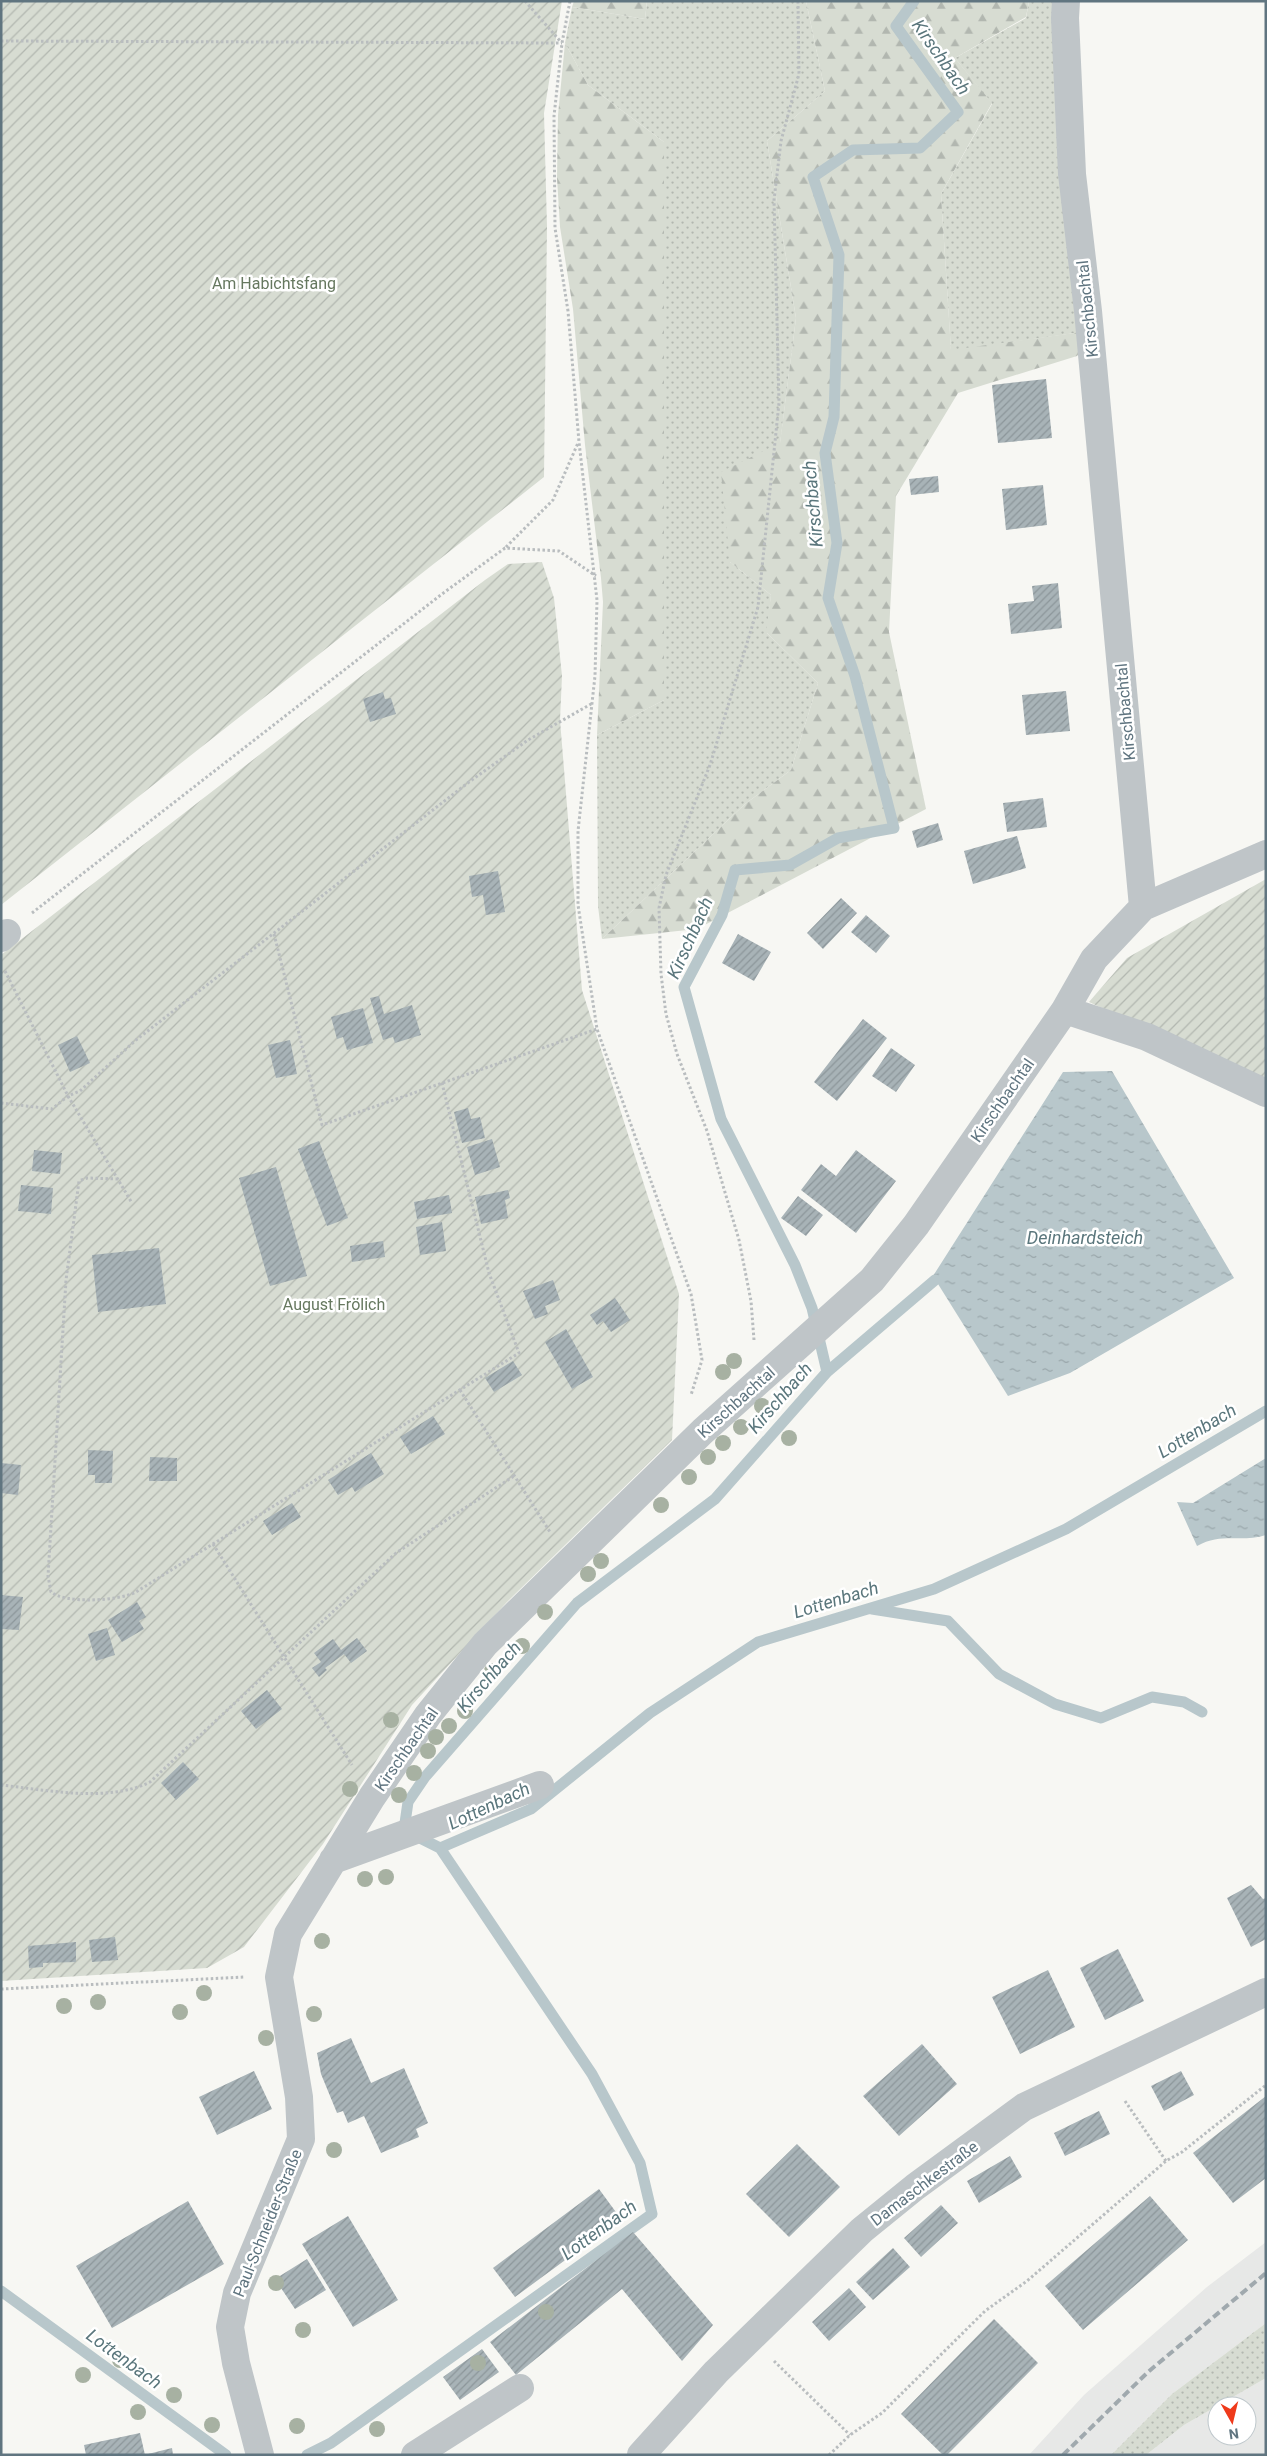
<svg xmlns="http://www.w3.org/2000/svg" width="1267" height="2456" font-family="Roboto,sans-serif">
<defs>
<pattern id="grass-dots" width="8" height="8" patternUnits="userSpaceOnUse" patternTransform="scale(1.25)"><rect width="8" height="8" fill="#d7dcd2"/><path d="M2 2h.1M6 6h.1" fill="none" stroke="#b2b7b0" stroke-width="1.8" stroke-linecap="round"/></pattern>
<pattern id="forest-firs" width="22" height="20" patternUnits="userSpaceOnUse" patternTransform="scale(1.25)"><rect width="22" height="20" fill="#d7dcd2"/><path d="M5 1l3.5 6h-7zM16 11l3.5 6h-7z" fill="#b2b7b0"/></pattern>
<pattern id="garden-furrows" width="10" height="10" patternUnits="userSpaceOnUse" patternTransform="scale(1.25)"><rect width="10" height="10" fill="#d7dcd2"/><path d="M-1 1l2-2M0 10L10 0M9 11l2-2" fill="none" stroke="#b2b7b0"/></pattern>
<pattern id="water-ripples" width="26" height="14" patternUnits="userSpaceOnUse" patternTransform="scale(1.25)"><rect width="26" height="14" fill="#b8c7cb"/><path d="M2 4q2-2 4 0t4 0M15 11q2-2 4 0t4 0" fill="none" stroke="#99a6aa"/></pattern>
<pattern id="building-hatch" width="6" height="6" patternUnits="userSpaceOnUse" patternTransform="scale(1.25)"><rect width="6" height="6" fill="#a8b3b7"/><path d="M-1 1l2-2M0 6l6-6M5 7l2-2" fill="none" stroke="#8c969a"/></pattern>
</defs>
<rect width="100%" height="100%" fill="#f7f7f3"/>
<path fill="#e7e8e7" d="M1266 2242V2323L1172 2394 1111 2455H1029L1084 2395 1207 2287Z
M1266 2378V2455H1146L1184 2425 1217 2406V2436H1247V2406H1217Z"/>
<path fill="url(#grass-dots)" d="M647 1H806L825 91 767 141 796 318 780 444 730 562 771 595 767 633 818 683 791 770 745 804 602 939 598 906 597 735 664 700V142L588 85 565 43 572 7 645 19Z
M1029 1H1074L1072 24 1096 330 951 351 941 194 992 104 955 58 1026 18Z
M1266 2323V2378L1184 2425 1146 2455H1111L1172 2394Z"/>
<path fill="url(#forest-firs)" d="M574 1H647L645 19 572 7Z
M806 1H1029L1026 17 955 58 992 103 941 194 951 350 1096 330 1077 356 958 393 896 496 889 632 926 809 697 929 602 939 745 804 791 770 818 683 766 632 771 595 730 562 721 472 780 443 796 318 767 141 825 91Z
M565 43 588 85 664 142V700L597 735 603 602 601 578 585 445 573 309 560 227 557 178 558 115Z"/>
<path fill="url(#garden-furrows)" d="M1 1H562L544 113 547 227 544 477 1 905Z
M542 562 554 598 562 676 560 720 582 990 679 1294 672 1440 507 1602 412 1705 323 1844 244 1947 207 1968 1 1981V955L485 580 508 564Z
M1266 879V1084L1089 1002 1127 958Z"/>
<path fill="url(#water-ripples)" d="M1112 1071 1234 1278 1070 1373 1008 1396 933 1276 1063 1072Z
M1266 1458V1535C1241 1543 1222 1532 1197 1546L1177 1502 1193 1503Z"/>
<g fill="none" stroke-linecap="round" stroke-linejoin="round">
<path stroke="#b8c7cb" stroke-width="11" d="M827 1372 812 1308 795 1265 721 1119 684 987 722 915 735 870 790 865 838 838 894 828 855 676 828 598 837 543 825 453 834 417 839 255 813 177 853 150 920 148 958 112 896 26 914 1
M872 1609 948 1621 999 1674 1055 1704 1101 1718 1152 1697 1184 1702 1202 1712
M440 1848 404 1830 408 1802 425 1777 577 1603 715 1499 827 1372 935 1280
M1 2291 226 2455
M307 2455 331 2443 652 2214 640 2163 592 2074 440 1848 531 1809 650 1713 758 1642 934 1589 1066 1529 1266 1411"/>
</g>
<path fill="url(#building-hatch)" d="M1046 379 1052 438 998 443 992 385Z
M938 476 939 492 911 495 909 479Z
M1043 485 1047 525 1006 530 1002 489Z
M1058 583 1062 628 1011 634 1008 604 1034 601 1032 586Z
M1066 691 1070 731 1026 735 1022 695Z
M383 692 385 699 391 698 396 714 370 722 363 699Z
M1043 798 1047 827 1007 832 1003 803Z
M938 823 943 840 917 848 912 831Z
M1017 836 1026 868 973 884 964 851Z
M498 871 505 912 486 915 483 895 472 897 469 876Z
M841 898 857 913 823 949 807 933Z
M866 915 890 936 876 953 851 932Z
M738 934 771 952 754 981 722 963Z
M379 996 384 1014 412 1005 421 1035 395 1043 393 1037 383 1040 370 998Z
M363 1008 373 1043 347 1050 343 1037 337 1039 331 1017Z
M863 1019 887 1038 837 1101 814 1082Z
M77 1036 90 1063 70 1072 58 1045Z
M290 1040 297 1074 276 1078 268 1045Z
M891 1048 915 1065 896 1092 872 1076Z
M468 1108 471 1119 480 1117 485 1138 462 1143 454 1112Z
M492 1139 500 1167 475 1175 467 1147Z
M319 1141 348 1218 327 1226 298 1149Z
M34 1150 62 1153 60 1174 32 1171Z
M856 1150 896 1181 856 1233 801 1190 821 1164 836 1176Z
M276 1167 307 1276 270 1286 239 1178Z
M21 1185 53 1188 51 1214 18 1211Z
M508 1190 510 1198 505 1200 508 1218 481 1224 475 1197Z
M449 1195 452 1213 417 1219 414 1202Z
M798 1196 823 1215 806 1236 781 1218Z
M442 1222 446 1251 420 1255 416 1227Z
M383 1241 385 1257 352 1262 350 1246Z
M159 1248 166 1304 98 1312 92 1255Z
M553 1280 560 1300 545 1306 548 1314 535 1319 523 1291Z
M615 1298 630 1320 611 1332 603 1321 597 1325 590 1315Z
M566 1329 593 1377 572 1389 545 1342Z
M513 1361 522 1375 494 1392 485 1378Z
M433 1416 445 1434 411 1454 400 1437Z
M88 1450 113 1451 112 1483H95V1475H88Z
M371 1453 384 1474 355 1492 352 1487 338 1495 328 1480Z
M150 1457 177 1458V1481H149Z
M1 1463 21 1465 18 1495 1 1493Z
M292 1503 301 1517 272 1535 263 1521Z
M1 1595 23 1597 19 1630 1 1629Z
M137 1602 146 1617 139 1621 144 1629 122 1642 108 1620Z
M107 1628 115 1655 96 1661 88 1634Z
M357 1638 367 1651 351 1663 344 1654 325 1668 327 1670 319 1677 312 1668 321 1662 314 1653 333 1639 341 1650Z
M267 1690 282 1709 256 1729 241 1711Z
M183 1762 199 1779 176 1800 161 1783Z
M1251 1885 1263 1899 1266 1898V1939L1251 1947 1227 1898Z
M115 1937 118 1960 92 1962 89 1940Z
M76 1942V1962L43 1963V1967L29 1968 28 1946Z
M1118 1949 1144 2001 1105 2020 1080 1968Z
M1048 1970 1075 2027 1020 2054 992 1997Z
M351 2038 371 2083 404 2068 428 2123 416 2129 419 2137 381 2153 364 2116 348 2123 343 2111 337 2113 321 2074 317 2053Z
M922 2044 957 2084 899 2136 863 2096Z
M254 2071 272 2109 217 2135 199 2097Z
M1181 2071 1194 2095 1164 2111 1151 2086Z
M1266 2096V2178L1233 2203 1193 2153Z
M1099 2111 1110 2134 1065 2156 1054 2133Z
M797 2144 840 2187 789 2237 746 2194Z
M1010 2156 1022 2177 979 2203 967 2181Z
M599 2189 621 2219 515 2297 493 2268Z
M1150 2196 1188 2240 1083 2330 1045 2286Z
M188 2201 224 2264 112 2328 76 2266Z
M941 2205 958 2223 921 2257 904 2238Z
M348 2216 398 2300 353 2327 302 2244Z
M633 2232 713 2325 682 2361 622 2289 516 2375 490 2342Z
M893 2248 910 2267 873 2300 856 2282Z
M307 2259 326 2290 295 2309 275 2279Z
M849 2288 866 2307 829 2341 812 2322Z
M994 2319 1038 2363 947 2455H943L901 2414Z
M482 2349 499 2372 460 2400 443 2377Z
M140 2433 145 2455H86L84 2445Z
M172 2448 173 2455H148V2454Z"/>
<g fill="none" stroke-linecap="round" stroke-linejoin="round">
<path stroke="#b9bdbf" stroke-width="3" stroke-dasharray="2.5 2.5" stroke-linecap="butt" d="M525 1 561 42
M570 1 562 43 554 116 555 228 568 311 579 442 597 600 595 676 578 831V905L597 1029 691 1294 702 1360 691 1395
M1 41 562 43
M506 547 553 500 578 443
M32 913 442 594 505 548 559 551 596 576
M274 934 322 1125 597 1029
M5 971 68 1096 132 1203
M1 1103 52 1109 68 1096 80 1091 136 1040 469 782 528 740 591 704
M118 1179 87 1178 79 1181 66 1280 48 1576 51 1592C66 1604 119 1601 136 1592L519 1353 489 1273 442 1083
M754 1340 751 1301 739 1240 707 1131 677 1054 666 1014 661 974 659 908 666 875 710 765 758 607 779 403 774 200 781 141 799 74 798 1
M460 1390 550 1532
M213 1544 352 1765
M1 1785C47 1790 108 1803 150 1782L396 1553 514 1476
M1 1989 245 1977
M1125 2101 1166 2161
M774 2361 850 2435
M829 2455 850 2435 882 2413 985 2311 1027 2281 1166 2161 1182 2152 1266 2085"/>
<path stroke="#bfc5c8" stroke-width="28" d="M1066 1 1065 18 1072 174 1088 311 1143 907
M1 938 7 933
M1065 1010 1147 1037 1266 1093
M333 1860 540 1785
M260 2455 236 2363 230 2327 237 2293 301 2139 299 2097 279 1977 288 1934 372 1797 428 1715 485 1644 703 1431 872 1280 916 1225 1065 1010 1094 959 1143 907 1266 854
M415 2455 520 2388
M641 2455 716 2372 862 2230 915 2187 1024 2107 1266 1992"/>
<path stroke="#a0a9ae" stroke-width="4" stroke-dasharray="8 4" stroke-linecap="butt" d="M1063 2455 1148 2372 1266 2273"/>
</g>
<g fill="#a7b1a2">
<circle cx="734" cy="1361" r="8"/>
<circle cx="723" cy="1372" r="8"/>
<circle cx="762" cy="1406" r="8"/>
<circle cx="741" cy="1427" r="8"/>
<circle cx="789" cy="1438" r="8"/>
<circle cx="723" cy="1443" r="8"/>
<circle cx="708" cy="1457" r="8"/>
<circle cx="689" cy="1477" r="8"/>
<circle cx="661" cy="1505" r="8"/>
<circle cx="601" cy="1561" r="8"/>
<circle cx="588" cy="1574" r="8"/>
<circle cx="545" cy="1612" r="8"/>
<circle cx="522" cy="1646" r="8"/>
<circle cx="492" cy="1671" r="8"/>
<circle cx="465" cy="1711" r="8"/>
<circle cx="391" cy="1720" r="8"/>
<circle cx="449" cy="1726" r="8"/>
<circle cx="436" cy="1737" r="8"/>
<circle cx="428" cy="1751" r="8"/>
<circle cx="414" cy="1773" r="8"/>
<circle cx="350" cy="1789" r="8"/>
<circle cx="399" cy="1795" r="8"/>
<circle cx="386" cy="1877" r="8"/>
<circle cx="365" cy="1879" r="8"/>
<circle cx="322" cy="1941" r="8"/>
<circle cx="204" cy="1993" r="8"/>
<circle cx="98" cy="2002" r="8"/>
<circle cx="64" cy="2006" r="8"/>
<circle cx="180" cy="2012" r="8"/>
<circle cx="314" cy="2014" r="8"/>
<circle cx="266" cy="2038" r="8"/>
<circle cx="334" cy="2150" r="8"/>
<circle cx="276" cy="2283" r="8"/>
<circle cx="546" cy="2312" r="8"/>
<circle cx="303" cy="2330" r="8"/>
<circle cx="120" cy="2360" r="8"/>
<circle cx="478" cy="2363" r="8"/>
<circle cx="83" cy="2375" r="8"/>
<circle cx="174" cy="2395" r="8"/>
<circle cx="138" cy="2412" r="8"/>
<circle cx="212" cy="2425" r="8"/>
<circle cx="297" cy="2426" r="8"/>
<circle cx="377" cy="2429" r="8"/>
</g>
<g text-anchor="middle" stroke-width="5" stroke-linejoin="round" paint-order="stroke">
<g font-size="16" fill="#66785f" stroke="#fff">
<text x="274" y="289">Am Habichtsfang</text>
<text x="334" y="1310">August Frölich</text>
</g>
<g font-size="16" fill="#607580" stroke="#fff">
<text transform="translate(1087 309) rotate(-96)" y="6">Kirschbachtal</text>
<text transform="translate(1125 712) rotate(-95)" y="6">Kirschbachtal</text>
<text transform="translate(1002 1100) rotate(-55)" y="6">Kirschbachtal</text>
<text transform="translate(736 1402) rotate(-42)" y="6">Kirschbachtal</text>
<text transform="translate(406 1749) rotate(-55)" y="6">Kirschbachtal</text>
<text transform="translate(924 2183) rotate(-37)" y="6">Damaschkestraße</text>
<text transform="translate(267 2223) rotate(-68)" y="6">Paul-Schneider-Straße</text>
</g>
<g font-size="18" font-style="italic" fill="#5a767c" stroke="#fff">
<text transform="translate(941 57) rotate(55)" y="6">Kirschbach</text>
<text transform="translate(813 504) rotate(-95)" y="6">Kirschbach</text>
<text transform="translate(690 938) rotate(-66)" y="6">Kirschbach</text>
<text x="1085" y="1244">Deinhardsteich</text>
<text transform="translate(780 1398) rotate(-49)" y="6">Kirschbach</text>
<text transform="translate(1197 1431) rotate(-31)" y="6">Lottenbach</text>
<text transform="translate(836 1600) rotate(-17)" y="6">Lottenbach</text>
<text transform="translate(489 1677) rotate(-49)" y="6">Kirschbach</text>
<text transform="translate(489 1806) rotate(-25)" y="6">Lottenbach</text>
<text transform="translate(599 2230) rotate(-36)" y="6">Lottenbach</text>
<text transform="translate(124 2359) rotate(36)" y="6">Lottenbach</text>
</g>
</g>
<rect width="1267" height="2456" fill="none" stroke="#607580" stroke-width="5"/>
<g transform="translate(1232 2421) rotate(172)"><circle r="24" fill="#ffffff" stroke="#bfc8cc"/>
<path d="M0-4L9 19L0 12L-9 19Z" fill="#ef3a1b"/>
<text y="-8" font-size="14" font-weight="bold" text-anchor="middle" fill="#607580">N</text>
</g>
</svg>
